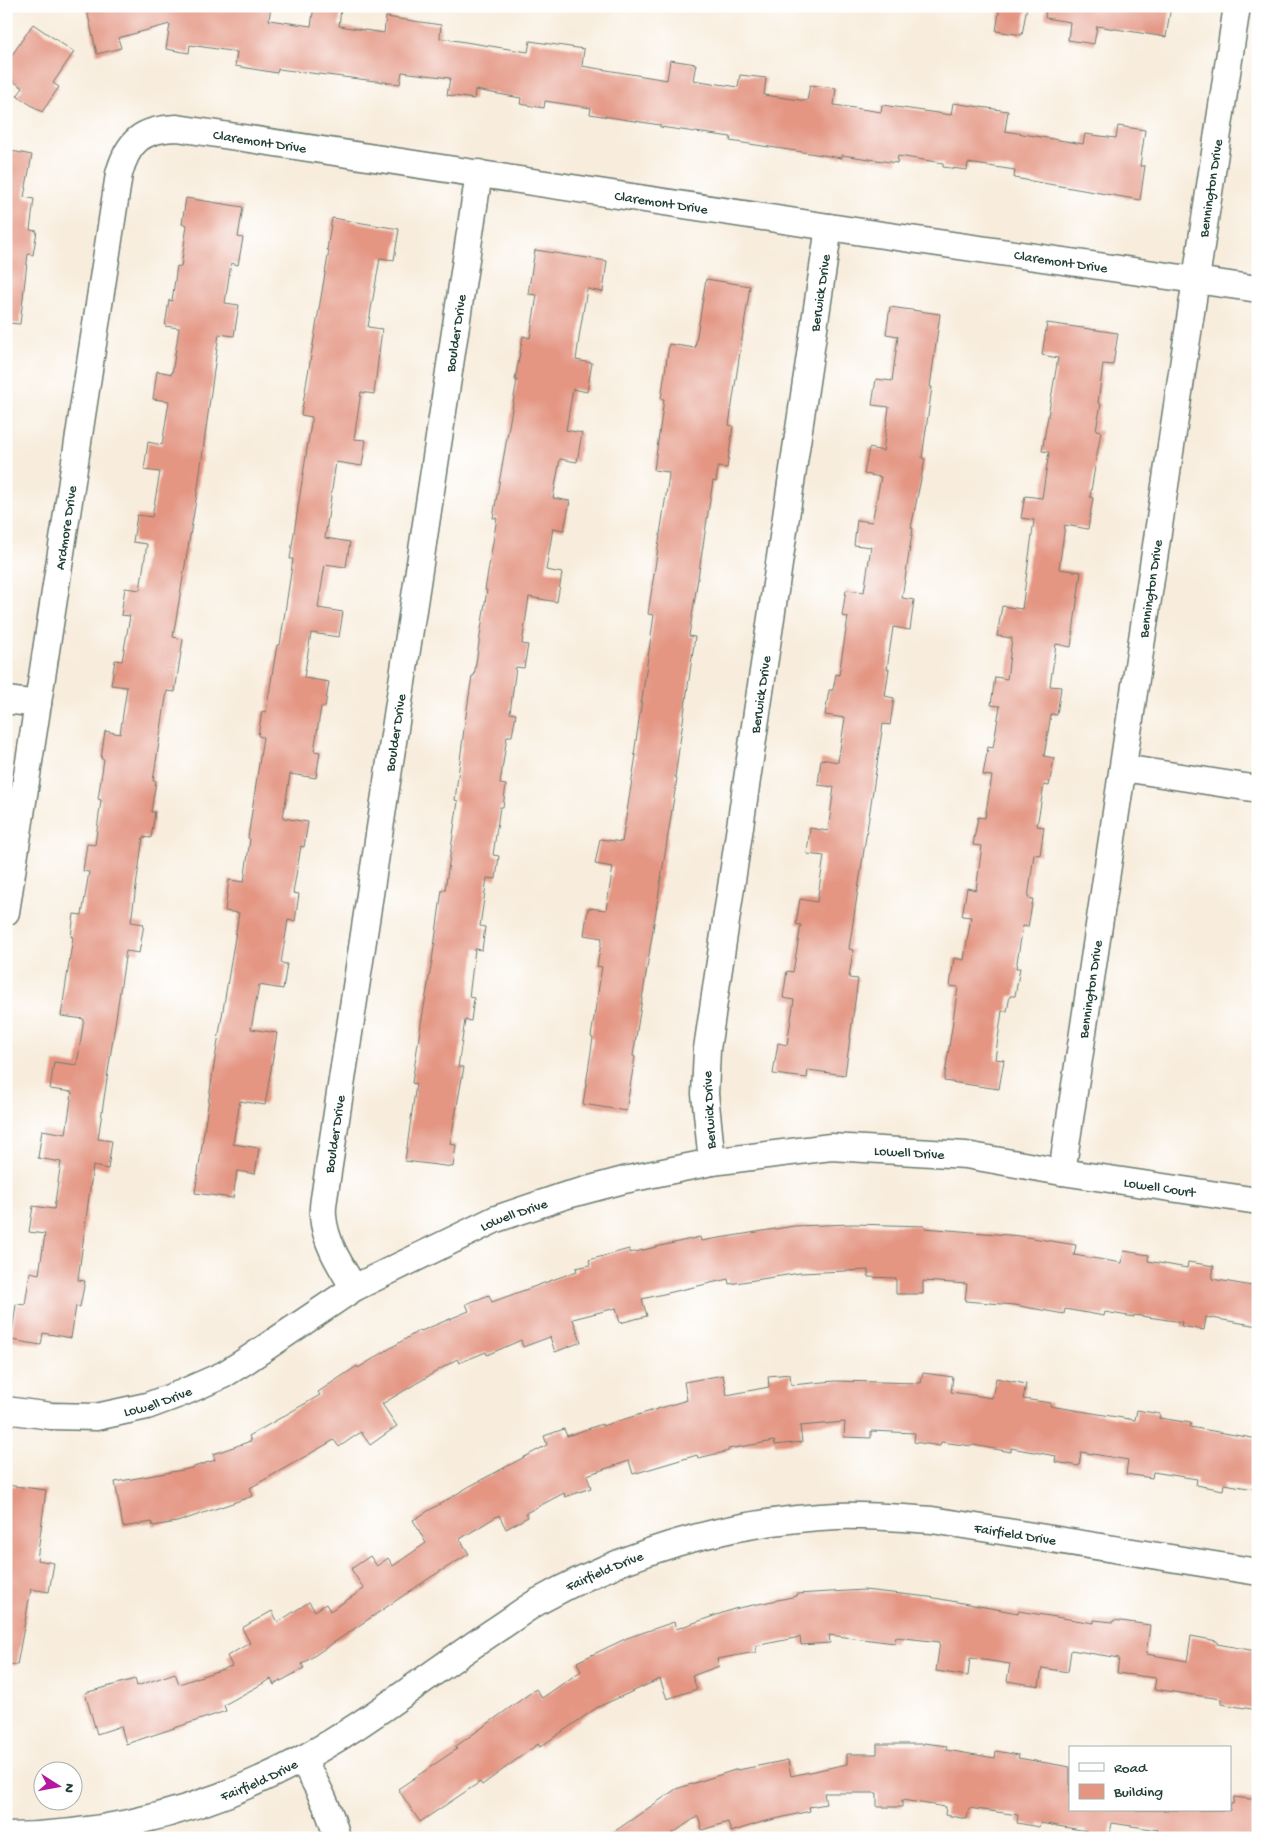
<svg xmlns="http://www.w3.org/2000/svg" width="1264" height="1844" font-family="'Gochi Hand',sans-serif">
<rect width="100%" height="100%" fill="#fff"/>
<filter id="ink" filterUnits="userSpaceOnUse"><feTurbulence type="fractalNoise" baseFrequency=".02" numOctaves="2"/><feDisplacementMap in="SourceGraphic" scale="10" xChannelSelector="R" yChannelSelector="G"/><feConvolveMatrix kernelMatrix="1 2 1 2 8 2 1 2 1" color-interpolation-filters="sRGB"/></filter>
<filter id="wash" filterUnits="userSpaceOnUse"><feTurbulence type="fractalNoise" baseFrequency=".0096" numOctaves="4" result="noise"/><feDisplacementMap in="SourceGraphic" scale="20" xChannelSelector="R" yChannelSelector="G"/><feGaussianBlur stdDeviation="1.12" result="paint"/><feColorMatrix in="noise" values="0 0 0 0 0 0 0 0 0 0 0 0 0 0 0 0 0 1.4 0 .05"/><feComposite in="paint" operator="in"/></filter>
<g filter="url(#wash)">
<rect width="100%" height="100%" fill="#f8eddd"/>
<g id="blocks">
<path fill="#e49683" d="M86 6H271L269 20 311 26 314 6H319L341 9 339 26 384 33 386 17 441 25 440 38 528 52 530 41 584 49 582 66 667 80 670 60 696 64 693 80 738 87 740 75 766 78 764 95 807 101 810 85 836 88 834 105 881 112 882 105 951 115 953 103 1008 111 1005 131 1083 144 1085 134 1116 138 1118 126 1145 130 1140 166H1145L1140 200 1014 178 1015 170 968 163 967 170 943 167V163L898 156 897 163 842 155V158L730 141 731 137 660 127V125L590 114 591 108 545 101 544 108 520 104 521 98 475 90 474 99 447 95 450 78 402 72 400 84 278 69 277 73 235 66 237 52 190 45 189 53 166 49 170 24 118 38 121 48 97 54Z
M1000 6H1027L1022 35 996 31Z
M1046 6H1171L1166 37 1097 26 1094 44 1068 40 1070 22 1045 18Z
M33 24 74 52 53 83 59 87 42 112 17 96 23 88 6 76V64Z
M6 150 32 155 24 197 34 199 30 230 37 231 33 255 28 254 20 324 6 323Z
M186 198 243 207 238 237 243 238 238 265 231 263 225 303 239 305 234 336 219 334 197 494 173 637 183 639 175 692 167 691 153 781H156L151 812H155L151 838 143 837 131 922 144 924 139 953 126 951 98 1139 112 1141 108 1169 93 1166 78 1280 85 1281 80 1307 76 1306 71 1338 43 1333 41 1345 11 1340 16 1304 25 1305 30 1272 39 1274 45 1234 29 1232 33 1206 54 1209 61 1162 38 1158 42 1130 66 1134 72 1092 50 1089 54 1062 77 1065 84 1019 61 1016 73 937H71L74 914 82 915 89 872 83 871 87 844 95 845 101 800 98 799 104 759H101L105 731 120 734 127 687 111 685 115 660 122 661 130 616 121 615 125 588 140 590 147 544 133 542 137 515 152 517 160 472 144 470 148 442 162 445 169 401 153 399 157 371 172 374 179 328 165 326 169 300 172 301 177 266 181 267 187 225 182 224Z
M332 218 399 229 394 260 380 258 368 327 382 329 374 394 361 392 354 439 366 440 362 466 336 462 325 538 350 542 346 567 325 564 318 608 343 612 339 637 311 633 304 678 329 682 325 707H321L314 751 320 752 316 778 290 774 283 818 308 822 304 847 301 846 293 893 299 894 295 921 288 920 281 963 287 964 283 989 259 985 251 1029 277 1033 265 1105 240 1101 233 1144 259 1148 255 1174 237 1171 233 1198 195 1193 213 1071 239 913 225 911 229 880 244 882 250 839 248 838 263 737 258 736 262 711 266 712 277 645H280L293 559H290L312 417 301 415 329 250H327Z
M535 250 607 261 603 292 587 289 580 331 576 360 592 363 587 392 573 389 566 430 582 433 577 462 560 459 553 498 570 501 564 530 553 528 546 570 562 573 557 602 529 597 522 644 528 645 524 668 516 667 510 713 516 714 512 736H507L500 784 506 785 503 807H500L493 855 499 856 496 879 487 878 480 926 485 927 482 950 475 949 469 997 474 998 471 1021 465 1020 458 1067H464L450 1144 456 1145 453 1167 405 1161 416 1084 412 1083 420 1030 432 961 442 890H445L458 801 455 800 464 729 472 676H474L487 590H485L497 518H493L517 380H515L523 336 530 338 537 295 528 294Z
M706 279 750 286 729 425 733 426 727 468 718 467 716 482 713 481 689 636 695 637 675 777 677 778 633 1056 635 1057 626 1111 583 1104 593 1038 591 1037 602 967 597 966 602 938 584 935 588 908 606 910 613 867 595 864 600 839 622 842 636 755H634L654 615 648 614 669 475 668 472 654 470 664 399H661L669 344 695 348Z
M890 307 940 314 930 387H932L922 458 925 459 911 528H913L902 598 914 600 910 630 893 627 887 669H889L885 696 894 698 890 725 883 724 849 949 853 950 849 978 858 979 845 1075 808 1070 807 1078 773 1074 778 1043 787 1045 794 1000 783 998 787 971 793 972 801 925 796 924 800 899 817 902 824 856 807 854 810 828 828 831 834 787 818 785 821 759 838 762 845 718 825 715 829 690H833L836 674 839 675 848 617 842 616 846 590 864 592 871 547 854 545 857 520 872 522 881 477 864 474 869 448 883 451 889 407 872 405 876 379 892 381 898 336 886 334Z
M1047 323 1118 333 1113 365 1103 364 1098 403 1101 404 1096 430 1101 431 1090 497 1093 498 1088 529 1065 525 1059 569 1081 572 1071 647 1056 644 1050 686 1061 687 1057 715 1051 714 1044 756 1054 758 1049 786 1044 785 1037 826 1044 827 1040 855 1034 854 1028 898 1033 899 1028 927 1023 926 1016 968H1020L1015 996H1010L1007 1011H1002L995 1059 1004 1060 999 1089 944 1081 958 987 950 986 954 958 964 960 971 917 962 916 967 888 976 890 982 846 973 845 978 817 985 818 992 776 983 775 988 747 993 748 1000 706 991 705 995 677 1007 679 1012 638 997 636 1002 606 1022 609 1034 520 1021 518 1025 496 1042 498 1049 452 1042 451 1058 358 1042 355Z
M853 1224 925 1226V1228L1020 1236 1076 1245 1074 1255 1122 1263 1124 1251 1149 1255 1148 1261 1187 1268 1188 1262 1214 1266 1212 1279 1258 1287V1326L1206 1317 1204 1330 1181 1326 1182 1322 1134 1315V1317L1105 1312 1104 1316 1065 1309 1064 1314 1014 1305 965 1301 967 1284 923 1281V1294H896V1278L868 1277V1270L800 1273 729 1284 728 1279 642 1299 647 1316 620 1323 616 1308 573 1319 581 1342 555 1352 550 1337 523 1347 521 1340 487 1355 486 1352 459 1363 457 1359 382 1404 397 1426 370 1445 361 1432 339 1447 334 1440 250 1488 253 1496 177 1522 153 1526 152 1522 123 1527 115 1482 188 1469 215 1460 213 1454 251 1441 249 1436 320 1395 318 1392 357 1366 358 1368 420 1330 421 1331 469 1311 466 1304 489 1295 492 1302 577 1271 576 1268 590 1265 589 1260 629 1249 630 1253 700 1237 701 1241 794 1226Z
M923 1373 953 1377 951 1392 992 1398 996 1378 1026 1384 1023 1399 1051 1403 1050 1406 1135 1420 1137 1410 1160 1414 1159 1418 1191 1423 1190 1427 1258 1439V1470L1254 1489 1224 1484 1223 1490 1196 1485 1197 1479 1153 1472 1152 1478 1126 1474 1128 1460 1081 1452 1079 1466 1055 1462 1056 1456 1011 1448V1452L973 1445 972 1446 941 1442 940 1446 914 1442 915 1433 871 1431V1438L844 1437 845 1422 800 1426 802 1442 775 1445 774 1441 728 1449 729 1451 698 1458 697 1455 633 1474 629 1461 587 1475 591 1488 565 1497 564 1493 526 1513 528 1517 506 1529 499 1515 460 1539 469 1554 431 1577 302 1664 304 1668 274 1685 271 1679 224 1705 226 1711 126 1744 121 1726 97 1734 85 1693 135 1679 137 1686 175 1673 179 1684 232 1666 227 1656 250 1643 242 1628 272 1611 278 1622 309 1602 315 1611 326 1604 330 1611 364 1589 351 1569 370 1556 377 1566 388 1558 393 1566 426 1543 413 1520 470 1486 547 1445 544 1436 564 1429 567 1436 602 1424V1426L687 1400 684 1382 723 1375 727 1395 769 1387 768 1376 790 1374 791 1385 835 1381 921 1383Z
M6 1485 46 1490 37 1560 54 1563 49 1592 31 1589 17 1665 6 1664Z
M864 1590 929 1597 1018 1613V1611L1094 1623V1620L1113 1622 1114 1620 1150 1625 1146 1654 1187 1661 1191 1636 1217 1641V1644L1256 1651 1254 1662H1258V1710L1221 1704V1699L1154 1689 1156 1678 1117 1673 1119 1658 1071 1650 1068 1672 1042 1668 1039 1686 1007 1681 1010 1664 970 1658 968 1676 936 1671 940 1642 896 1637 895 1643 829 1635 830 1643 801 1645 800 1637 755 1646 756 1652 717 1659 719 1666 692 1676 697 1689 667 1699 660 1679 598 1707 540 1747 538 1744 482 1785 480 1782 420 1822 398 1789 457 1749 455 1747 536 1689 542 1698 581 1671 577 1662 627 1638 674 1622 676 1629 734 1609 797 1596V1594Z
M924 1743 947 1746 946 1750 995 1758 996 1751 1019 1755 1018 1758 1070 1767V1810H1230V1804H1233L1234 1797 1258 1800V1821L1255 1838H1157L1158 1830 1112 1823 1109 1838H1086L1087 1831 1040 1823 1039 1827 1017 1823 1018 1815 969 1808 967 1819 945 1815 946 1807 902 1800V1807H877V1793H824L826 1804 809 1807 810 1811 762 1822 731 1832 728 1822 702 1830 698 1816 666 1838H605L676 1789 738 1769V1770L788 1760 791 1776 847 1764V1754H877V1744H924Z"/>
</g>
</g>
<g filter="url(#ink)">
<use href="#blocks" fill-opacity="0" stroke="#6b7b6f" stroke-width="1"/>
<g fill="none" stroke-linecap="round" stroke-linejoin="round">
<g stroke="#6b7b6f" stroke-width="29">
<g id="street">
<path d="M6 700 38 704"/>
<path d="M1123 768 1258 789"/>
<path id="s1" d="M6 912 119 174C128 141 142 129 177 128L862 232 1258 289"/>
<path id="s2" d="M712 1162 705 1094 707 1049 829 227"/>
<path id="s3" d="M1062 1172 1237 6"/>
<path id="s4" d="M354 1288C340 1265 325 1242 323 1216 322 1208 324 1199 325 1192L479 173"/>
<path id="s5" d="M6 1410 51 1416 96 1417 147 1406 182 1393 223 1375 244 1362 354 1288 496 1219 564 1196 624 1180 712 1162 831 1147 966 1155 1062 1172 1258 1201"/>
<path d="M302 1759C317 1785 330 1809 337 1838"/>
<path id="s6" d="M6 1836C133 1835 251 1796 357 1726 404 1695 450 1660 497 1629 511 1620 525 1609 539 1601 631 1550 733 1521 837 1516 869 1515 901 1518 932 1520L1258 1572"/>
</g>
</g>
<use href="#street" stroke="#fff" stroke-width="26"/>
</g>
</g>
<g text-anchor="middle" stroke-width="4" stroke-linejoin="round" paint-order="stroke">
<g font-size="14" fill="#1f3d34" stroke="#fff">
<text dy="5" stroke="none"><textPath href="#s1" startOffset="912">Claremont Drive</textPath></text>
<text dy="5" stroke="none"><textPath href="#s3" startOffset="995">Bennington Drive</textPath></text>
<text dy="5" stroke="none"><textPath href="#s1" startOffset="1318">Claremont Drive</textPath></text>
<text dy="5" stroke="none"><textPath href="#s1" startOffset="1722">Claremont Drive</textPath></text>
<text dy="5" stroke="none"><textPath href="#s2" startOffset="878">Berwick Drive</textPath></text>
<text dy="5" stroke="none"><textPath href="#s4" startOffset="972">Boulder Drive</textPath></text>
<text dy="5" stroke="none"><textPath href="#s1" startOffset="389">Ardmore Drive</textPath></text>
<text dy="5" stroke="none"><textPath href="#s3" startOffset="590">Bennington Drive</textPath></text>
<text dy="5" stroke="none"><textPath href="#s2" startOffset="472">Berwick Drive</textPath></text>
<text dy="5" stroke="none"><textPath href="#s4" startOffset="568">Boulder Drive</textPath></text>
<text dy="5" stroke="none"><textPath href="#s3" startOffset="185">Bennington Drive</textPath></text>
<text transform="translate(708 1110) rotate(-93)" y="5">Berwick Drive</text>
<text dy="5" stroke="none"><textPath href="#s4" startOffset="162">Boulder Drive</textPath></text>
<text dy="5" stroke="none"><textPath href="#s5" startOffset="962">Lowell Drive</textPath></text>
<text dy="5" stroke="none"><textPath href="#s5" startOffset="1215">Lowell Court</textPath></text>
<text dy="5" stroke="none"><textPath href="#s5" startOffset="558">Lowell Drive</textPath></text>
<text dy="5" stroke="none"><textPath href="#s5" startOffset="154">Lowell Drive</textPath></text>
<text dy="5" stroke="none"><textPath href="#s6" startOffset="1086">Fairfield Drive</textPath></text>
<text dy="5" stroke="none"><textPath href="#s6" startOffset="666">Fairfield Drive</textPath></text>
<text dy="5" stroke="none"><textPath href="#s6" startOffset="261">Fairfield Drive</textPath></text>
</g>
</g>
<rect width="1264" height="1844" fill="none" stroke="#fff" stroke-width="25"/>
<rect x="1069" y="1746" width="162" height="65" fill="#ffffff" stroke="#a5b1ae"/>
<rect x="1079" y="1763" width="25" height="8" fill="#ffffff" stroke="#a5b1ae"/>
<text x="1114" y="1772" font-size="15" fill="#1f3d34">Road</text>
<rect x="1079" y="1784" width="25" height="15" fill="#e49683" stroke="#a5b1ae"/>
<text x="1114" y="1796" font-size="15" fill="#1f3d34">Building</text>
<g transform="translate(58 1786) rotate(101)"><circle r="24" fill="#ffffff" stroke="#a5b1ae"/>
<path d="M0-4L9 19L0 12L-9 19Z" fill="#b5179e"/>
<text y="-8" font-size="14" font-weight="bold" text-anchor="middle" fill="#1f3d34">N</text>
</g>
</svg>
